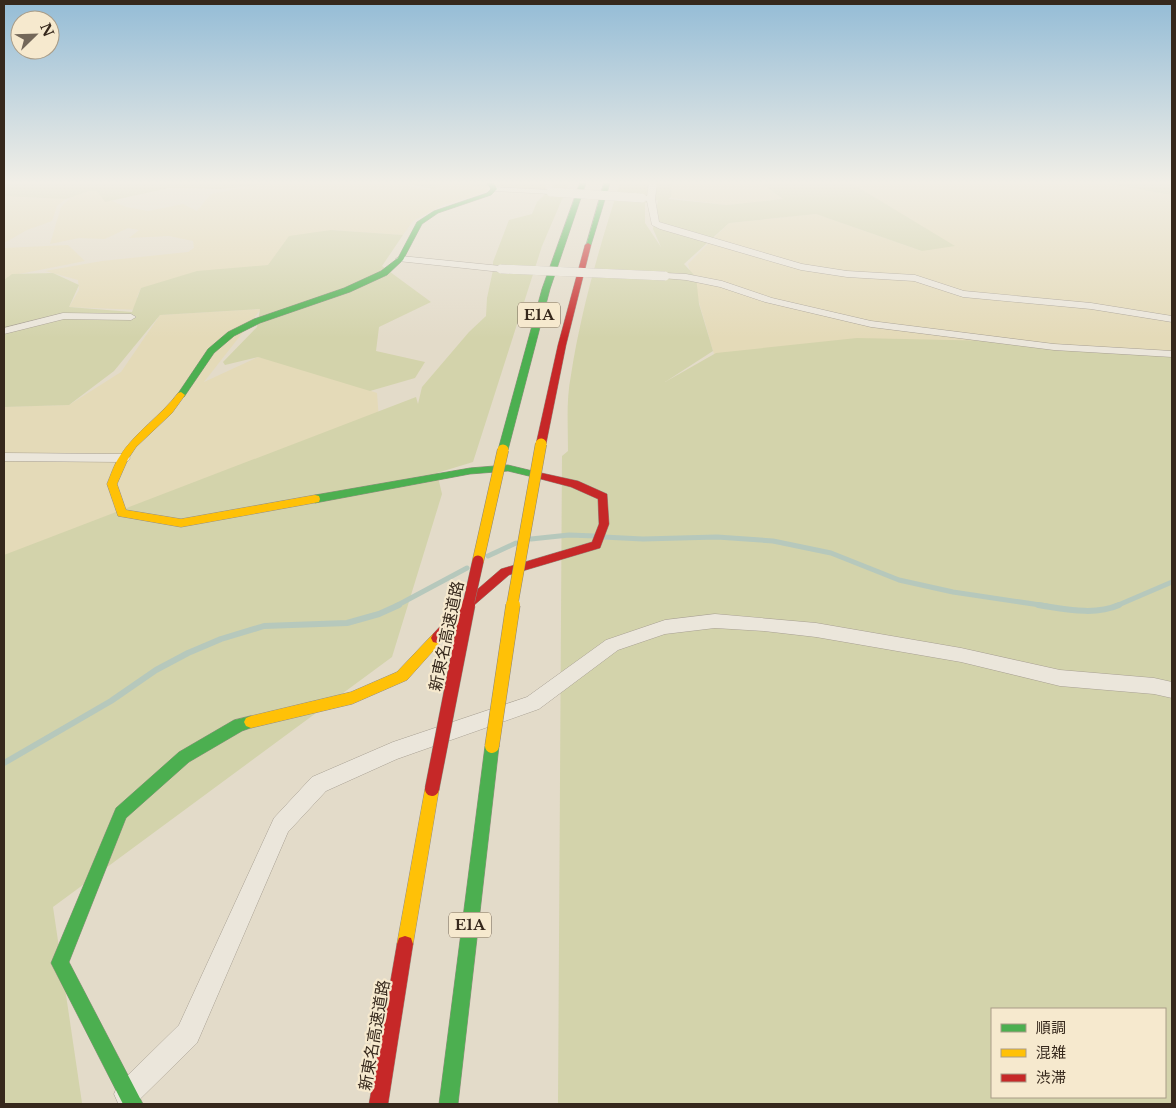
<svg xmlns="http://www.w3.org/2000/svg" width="1176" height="1108" font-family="'Libre Baskerville','Noto Sans JP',serif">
<rect width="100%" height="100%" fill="#e3dbc9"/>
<path fill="#e4dab8" d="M266 183H393L430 190 445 183 487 186V190L478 195 443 205 413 221 403 235 331 230 268 265 141 288 137 297 140 310 69 307 79 290 78 280 45 271 102 261 188 252 194 248 193 241 169 236 129 238 139 230 128 228 105 239 79 238 50 244 61 207 72 196 92 190 105 193 107 199 126 207 148 211 183 204 197 211 211 194Z
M668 183H766H763L783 199 727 205 665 197Z
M851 183H1104L1172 195V357L861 339 714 354 688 264 729 223 816 214 922 251Z
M4 194 66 199 57 206 52 221 27 230 4 243Z
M68 245 85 261 19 274 4 281V248Z
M261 309 204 382 258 357 312 371 377 393 380 434 4 559V407L69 405 121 372 160 315Z"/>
<path fill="#d3d3ab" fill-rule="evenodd" d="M4 183H279L221 189 169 188 105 202 97 191H89L66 199 4 196Z
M405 183H547L544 192 443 183 433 189Z
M554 183H569L542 246 473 462 437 473 442 494 392 657 53 907 82 1103 4 1104V555L416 397 418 404 422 387 469 332 486 316 487 298 493 270V262L509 220 532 214 537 202 552 187Z
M620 183H672L671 197 668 199 727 205 783 199 763 184 766 183H851L955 246 922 251 816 214 729 223 684 264 696 277 699 304 713 351 665 382 716 353 857 338 997 341 1172 357V1104H558L562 456 568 451C568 426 566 400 571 375 581 310 600 245 620 183ZM658 200 653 229 661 247 645 223V203ZM992 1009H1165V1097H992Z
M1104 183H1172V195Z
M331 230 403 235 382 266 431 302 379 327 376 351 425 362 415 378 370 391 258 357 225 365 223 362 257 327 260 309 160 315 114 371 69 405 4 407V280L12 274 53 273 79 285 69 307 132 312 141 288 197 271 268 265 289 236Z"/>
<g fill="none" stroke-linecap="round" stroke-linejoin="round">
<path stroke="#b6c8bc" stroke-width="5" d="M603 537 643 539 717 537 773 541 831 553 899 580 953 592 1047 606
M531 539 569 535 595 536
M488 556 516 543
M396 606 467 568
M1116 606 1172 582"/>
<path stroke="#b6c8bc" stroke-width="6" d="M1038 605C1065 609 1094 616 1119 605
M4 763 111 701 156 670 188 653 221 639 264 626 347 623 379 614 399 605"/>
<g stroke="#a8a093" stroke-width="1">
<path id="street" d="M649 183H657L655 199 659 222 802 264 847 271 915 275 964 291 1091 303 1172 316V322L1091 309 963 297 914 281 847 277 801 270 660 229 652 225 647 201 638 198 642 196H647Z
M491 187 551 190 555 192 551 194 494 191H491Z
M401 256 501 266 506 269 501 272 398 261 396 259Z
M665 273 686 274 722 281 772 298 871 321 1054 344 1172 351V357L1054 350 871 327 765 302 720 287 686 280 662 278V274Z
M63 313 131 314 136 317 131 320 64 319 4 334V328Z
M4 453 123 454 128 455 130 458 128 461 123 462 4 461Z
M715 614 816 623 961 648 1060 670 1154 678 1172 682V698L1154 694 1060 686 961 662 816 637 764 631 715 628 665 634 618 650 539 709 397 759 326 791 288 832 197 1043 136 1103H118L114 1094 118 1085 179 1025 274 818 312 777 393 742 527 697 606 640 665 620Z"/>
</g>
<g stroke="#978f83" stroke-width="1">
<path id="fast" d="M487 183H493L497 189 491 195 438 213 422 224 403 260 387 275 350 292 260 323 234 336 214 353 184 397H178L177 395 208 349 228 332 254 319 344 288 381 271 398 258 417 222 434 211 487 193 491 189Z
M580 183H586L550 289 508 450 503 453 500 452 498 450 542 289Z
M604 183H610L591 245 586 246Z
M508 465 541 473 542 475 537 478 508 471 470 474 315 503 310 499 315 495 470 468Z
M251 716 256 718 258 722 256 726 242 731 189 762 126 818 69 962 143 1104H123L51 963 116 808 179 752 234 720Z
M492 739 497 741 499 746 458 1104H439L485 746 487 741Z"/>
</g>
<g stroke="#978f83" stroke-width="1">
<path id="slow" d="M181 392 185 395 172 413 136 447 128 459 117 484 126 510 181 519 315 495 319 496 320 499 319 502 181 527 118 516 107 484C111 475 114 464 120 456 135 432 161 416 178 393Z
M437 633 441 634 443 638 441 642 407 680 352 704 251 728 246 726 244 722 246 718 251 716 351 692 397 672 433 634Z
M432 782 437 784 439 789 413 944 411 950 405 952 399 950 397 944 425 789 427 784Z"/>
</g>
<g stroke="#978f83" stroke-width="1">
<path id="jam" d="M588 243 591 245 566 345 546 444 541 447 536 444 558 345 585 245Z
M537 472 578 481 607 494 609 524 600 548 509 575 472 607 441 642 437 643 433 642 431 638 433 634 464 601 501 569 592 542 599 524 598 499 571 487 533 477 532 475 533 473Z
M405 936 411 938 413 944 388 1104H369L397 944 399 938Z"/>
</g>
<use href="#street" fill="#ebe6db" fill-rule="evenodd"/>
<use href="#fast" fill="#4caf50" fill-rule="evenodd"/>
<use href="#slow" fill="#ffc107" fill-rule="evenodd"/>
<use href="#jam" fill="#c62828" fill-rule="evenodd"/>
<g stroke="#a8a093" stroke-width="9" stroke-linecap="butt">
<path id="street-bridge" d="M551 192 642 198
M501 269 665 276"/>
</g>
<g stroke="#8d8579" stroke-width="12" stroke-linecap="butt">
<path id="slow-bridge-far1" d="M478 561 503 450
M512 606 541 444"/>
</g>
<g stroke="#8d8579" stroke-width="15" stroke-linecap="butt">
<path id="slow-bridge" d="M492 746 513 605"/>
</g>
<g stroke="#8d8579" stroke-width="12" stroke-linecap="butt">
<path id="jam-bridge-far1" d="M468 606 478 561"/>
</g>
<g stroke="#8d8579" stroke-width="15" stroke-linecap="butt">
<path id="jam-bridge" d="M432 789 468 605"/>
</g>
<use href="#street-bridge" stroke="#ebe6db" stroke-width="9"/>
<use href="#slow-bridge-far1" stroke="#ffc107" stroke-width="11"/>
<use href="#slow-bridge" stroke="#ffc107" stroke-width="14"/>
<use href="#jam-bridge-far1" stroke="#c62828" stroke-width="11"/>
<use href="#jam-bridge" stroke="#c62828" stroke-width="14"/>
</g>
<linearGradient id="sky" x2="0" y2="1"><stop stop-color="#94bcd6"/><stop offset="0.54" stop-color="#f2efe7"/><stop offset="1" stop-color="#f2efe7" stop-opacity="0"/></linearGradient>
<rect width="1176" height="338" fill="url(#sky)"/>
<g text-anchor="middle" stroke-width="4.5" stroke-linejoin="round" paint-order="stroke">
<g fill="#f6e9ce" stroke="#706251" stroke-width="1">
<rect x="518" y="302.5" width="42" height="25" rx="4"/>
<rect x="449" y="912.5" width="42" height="25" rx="4"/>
</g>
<g font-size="15" font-weight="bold" fill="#36281c">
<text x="539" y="320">E1A</text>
<text x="470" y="930">E1A</text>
</g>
<g font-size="16" fill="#36281c" stroke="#f6e9ce">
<text transform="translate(446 636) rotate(-78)" y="6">新東名高速道路</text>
<text transform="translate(374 1035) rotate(-80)" y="6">新東名高速道路</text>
</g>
</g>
<rect width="1176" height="1108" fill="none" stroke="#36281c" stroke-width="10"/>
<rect x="991" y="1008" width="175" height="90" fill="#f6e9ce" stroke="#a99c87"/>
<rect x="1001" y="1024" width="25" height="8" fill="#4caf50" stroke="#a99c87"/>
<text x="1036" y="1033" font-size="15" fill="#36281c">順調</text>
<rect x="1001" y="1049" width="25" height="8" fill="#ffc107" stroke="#a99c87"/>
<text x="1036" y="1058" font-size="15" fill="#36281c">混雑</text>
<rect x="1001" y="1074" width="25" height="8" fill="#c62828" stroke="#a99c87"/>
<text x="1036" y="1083" font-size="15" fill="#36281c">渋滞</text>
<g transform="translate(35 35) rotate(67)"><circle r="24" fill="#f6e9ce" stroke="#a99c87"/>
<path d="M0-4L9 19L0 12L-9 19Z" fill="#736759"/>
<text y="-8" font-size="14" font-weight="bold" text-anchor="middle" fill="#36281c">N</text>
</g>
</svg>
